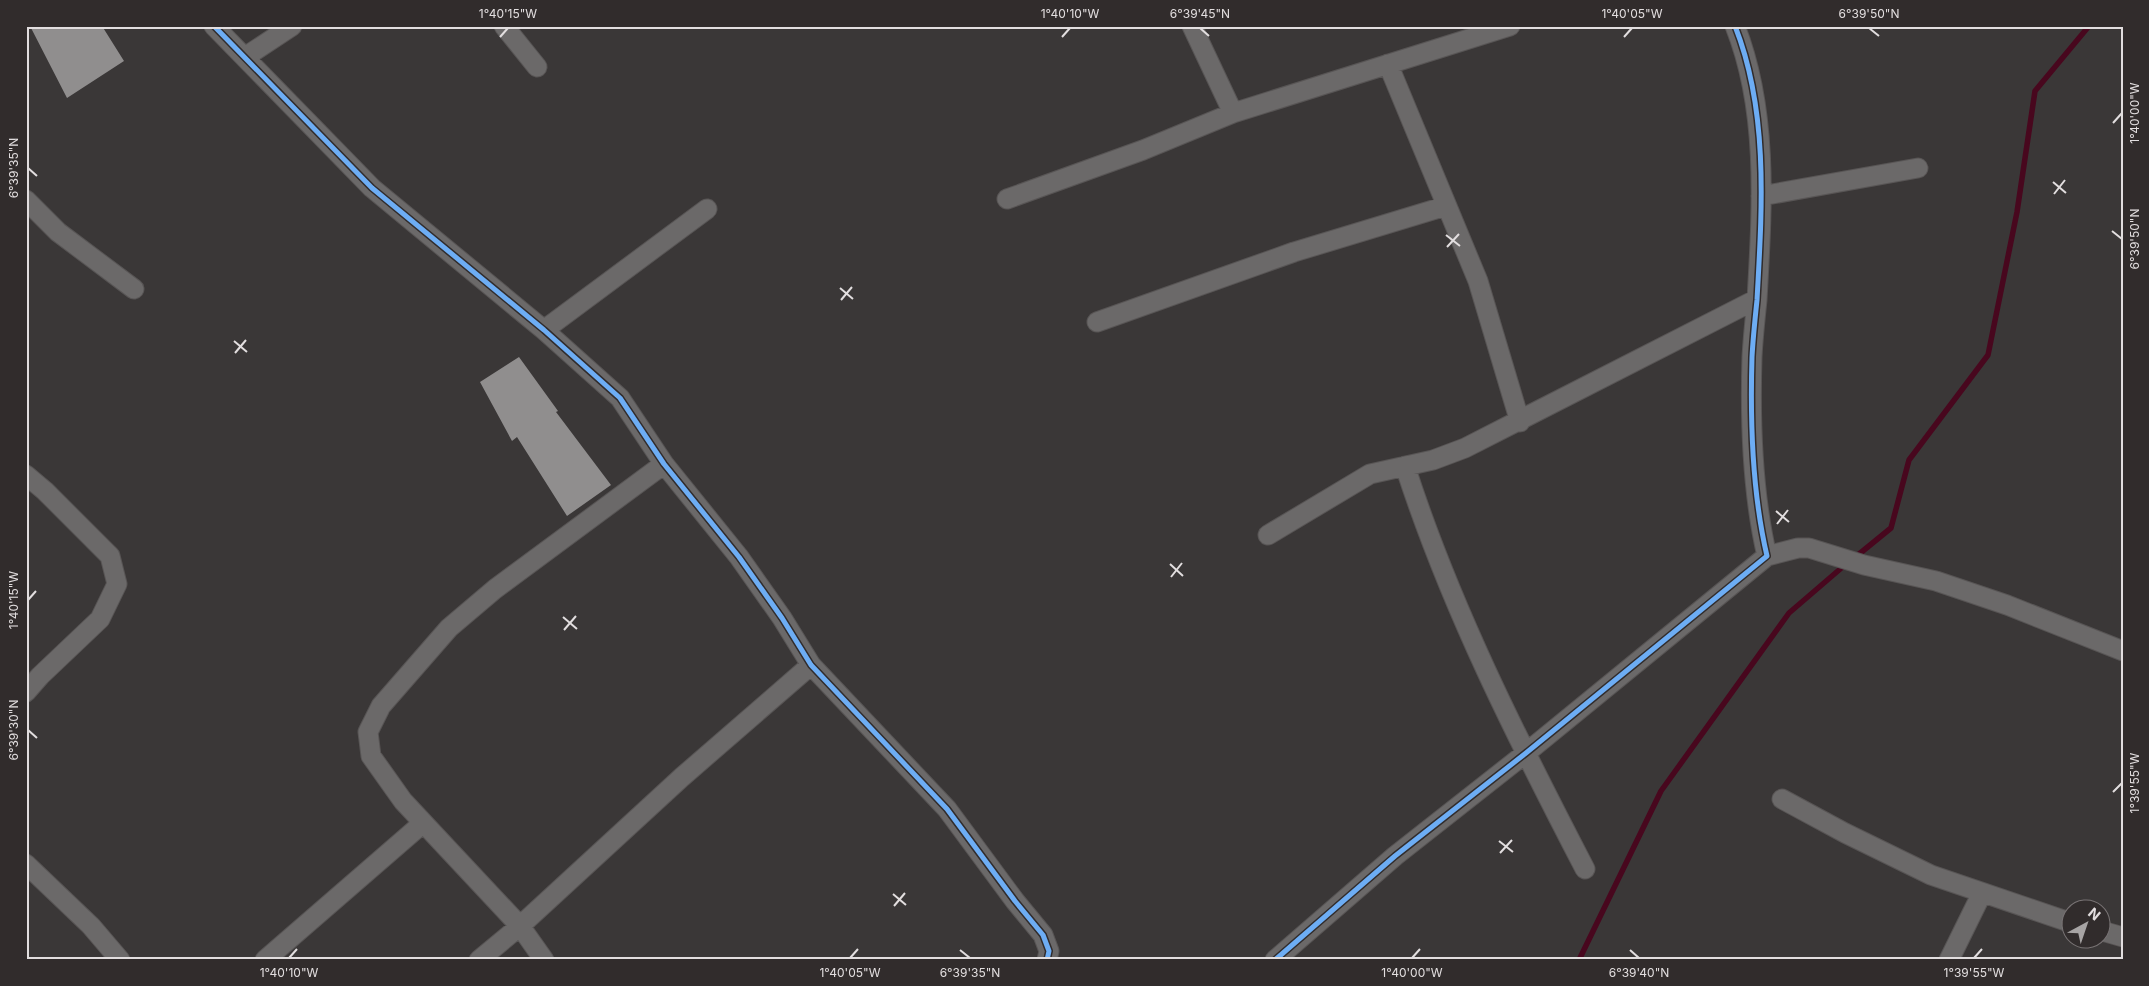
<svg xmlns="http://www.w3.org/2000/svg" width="2149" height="986" font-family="Inter,sans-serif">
<rect width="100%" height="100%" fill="#3a3737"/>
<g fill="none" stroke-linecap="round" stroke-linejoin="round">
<path stroke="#48071e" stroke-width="5.5" d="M1853 559 1891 528 1909 460 1988 355 2017 212 2035 91 2089 26
M1579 960 1661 791 1789 613 1846 564"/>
</g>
<path fill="#908e8e" d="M30 26H102L124 61 67 98Z
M519 357 558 411 556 412 611 485 567 516 517 437 512 441 480 382Z"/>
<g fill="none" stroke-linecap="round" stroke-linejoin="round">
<g stroke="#585555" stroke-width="21">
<path id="street" d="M214 26 372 188 544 330 620 398 664 464 739 557 782 618 811 665 947 809 1015 901 1043 935 1049 951 1047 960
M504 26 537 67
M1192 26 1233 113
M245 57 292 26
M1388 64 1478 281 1520 422
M1761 196 1918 168
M1007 199 1143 150 1233 113 1510 26
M26 200 58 232 134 289
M1097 322 1294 252 1446 206
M544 330 707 209
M1405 466C1450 606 1517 738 1585 869
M26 475 45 491 110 556 117 584 100 619 40 676 26 692
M1268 535 1370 474 1433 460 1465 448 1757 299
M1767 556 1798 548H1809L1864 565 1936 581 2007 605 2123 651
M1782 799 1845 833 1931 875 2072 923
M26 864 91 926 120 960
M2102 931 2123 937
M265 960 423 823
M479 960 520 926 682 777 811 665
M544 960 520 926 403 801 371 756 368 732 381 706 449 628 495 589 664 464
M1275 960 1395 856 1526 753 1767 556C1752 492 1750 422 1752 357 1753 338 1755 319 1757 300 1762 209 1769 112 1735 26
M1949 960 1982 893"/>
</g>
<use href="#street" stroke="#6b6969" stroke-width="19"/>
<g stroke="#312c2c" stroke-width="8">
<path id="cycleway" d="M214 26 372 188 544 330 620 398 664 464 739 557 782 618 811 665 947 809 1015 901 1043 935 1049 951 1047 960
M1275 960 1395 856 1526 753 1767 556C1752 492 1750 422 1752 357 1753 338 1755 319 1757 300 1762 209 1769 112 1735 26"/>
</g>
<use href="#cycleway" stroke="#6dadf4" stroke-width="5"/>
</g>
<path fill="none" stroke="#e2dedf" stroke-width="2" d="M1200 28 1209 36M1869 28 1879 36M500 37 508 28M1062 37 1070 28M1624 37 1632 28M2113 123 2122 113M28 168 37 176M2053 182 2066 193M2054 194 2065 180M2112 231 2122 239M1446 235 1460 246M1447 247 1459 234M840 288 853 299M841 300 852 287M234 341 247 352M235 353 246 340M1776 511 1789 522M1777 524 1788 510M1170 564 1183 576M1171 577 1182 563M28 600 36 591M563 617 577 629M564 630 576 616M28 730 37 738M2113 792 2122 783M1499 841 1513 852M1500 853 1512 840M893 894 906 905M894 906 905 893M960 950 970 958M1630 950 1639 958M289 958 297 949M850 958 858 949M1412 958 1420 949M1974 958 1982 949"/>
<rect width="2149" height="986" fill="none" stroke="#312c2c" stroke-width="55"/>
<g transform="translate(2086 924) rotate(40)"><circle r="24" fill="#312c2c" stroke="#787374"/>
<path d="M0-4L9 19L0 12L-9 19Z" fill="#a7a4a4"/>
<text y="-8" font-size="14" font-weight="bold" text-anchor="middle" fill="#e2dedf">N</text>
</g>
<rect x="28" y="28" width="2094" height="930" fill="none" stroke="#e2dedf" stroke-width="2"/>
<g font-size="12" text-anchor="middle" fill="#e2dedf">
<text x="508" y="18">1°40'15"W</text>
<text x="1070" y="18">1°40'10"W</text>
<text x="1200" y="18">6°39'45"N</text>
<text x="1632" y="18">1°40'05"W</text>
<text x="1869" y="18">6°39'50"N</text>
<text transform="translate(2135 113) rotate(-90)" y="4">1°40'00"W</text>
<text transform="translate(14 168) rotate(-90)" y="4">6°39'35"N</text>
<text transform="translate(2135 239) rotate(-90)" y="4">6°39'50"N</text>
<text transform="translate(14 600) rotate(-90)" y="4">1°40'15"W</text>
<text transform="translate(14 730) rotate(-90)" y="4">6°39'30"N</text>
<text transform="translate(2135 783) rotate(-90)" y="4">1°39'55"W</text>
<text x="289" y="977">1°40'10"W</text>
<text x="850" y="977">1°40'05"W</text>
<text x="970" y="977">6°39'35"N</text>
<text x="1412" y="977">1°40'00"W</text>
<text x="1639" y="977">6°39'40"N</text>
<text x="1974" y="977">1°39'55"W</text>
</g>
</svg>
